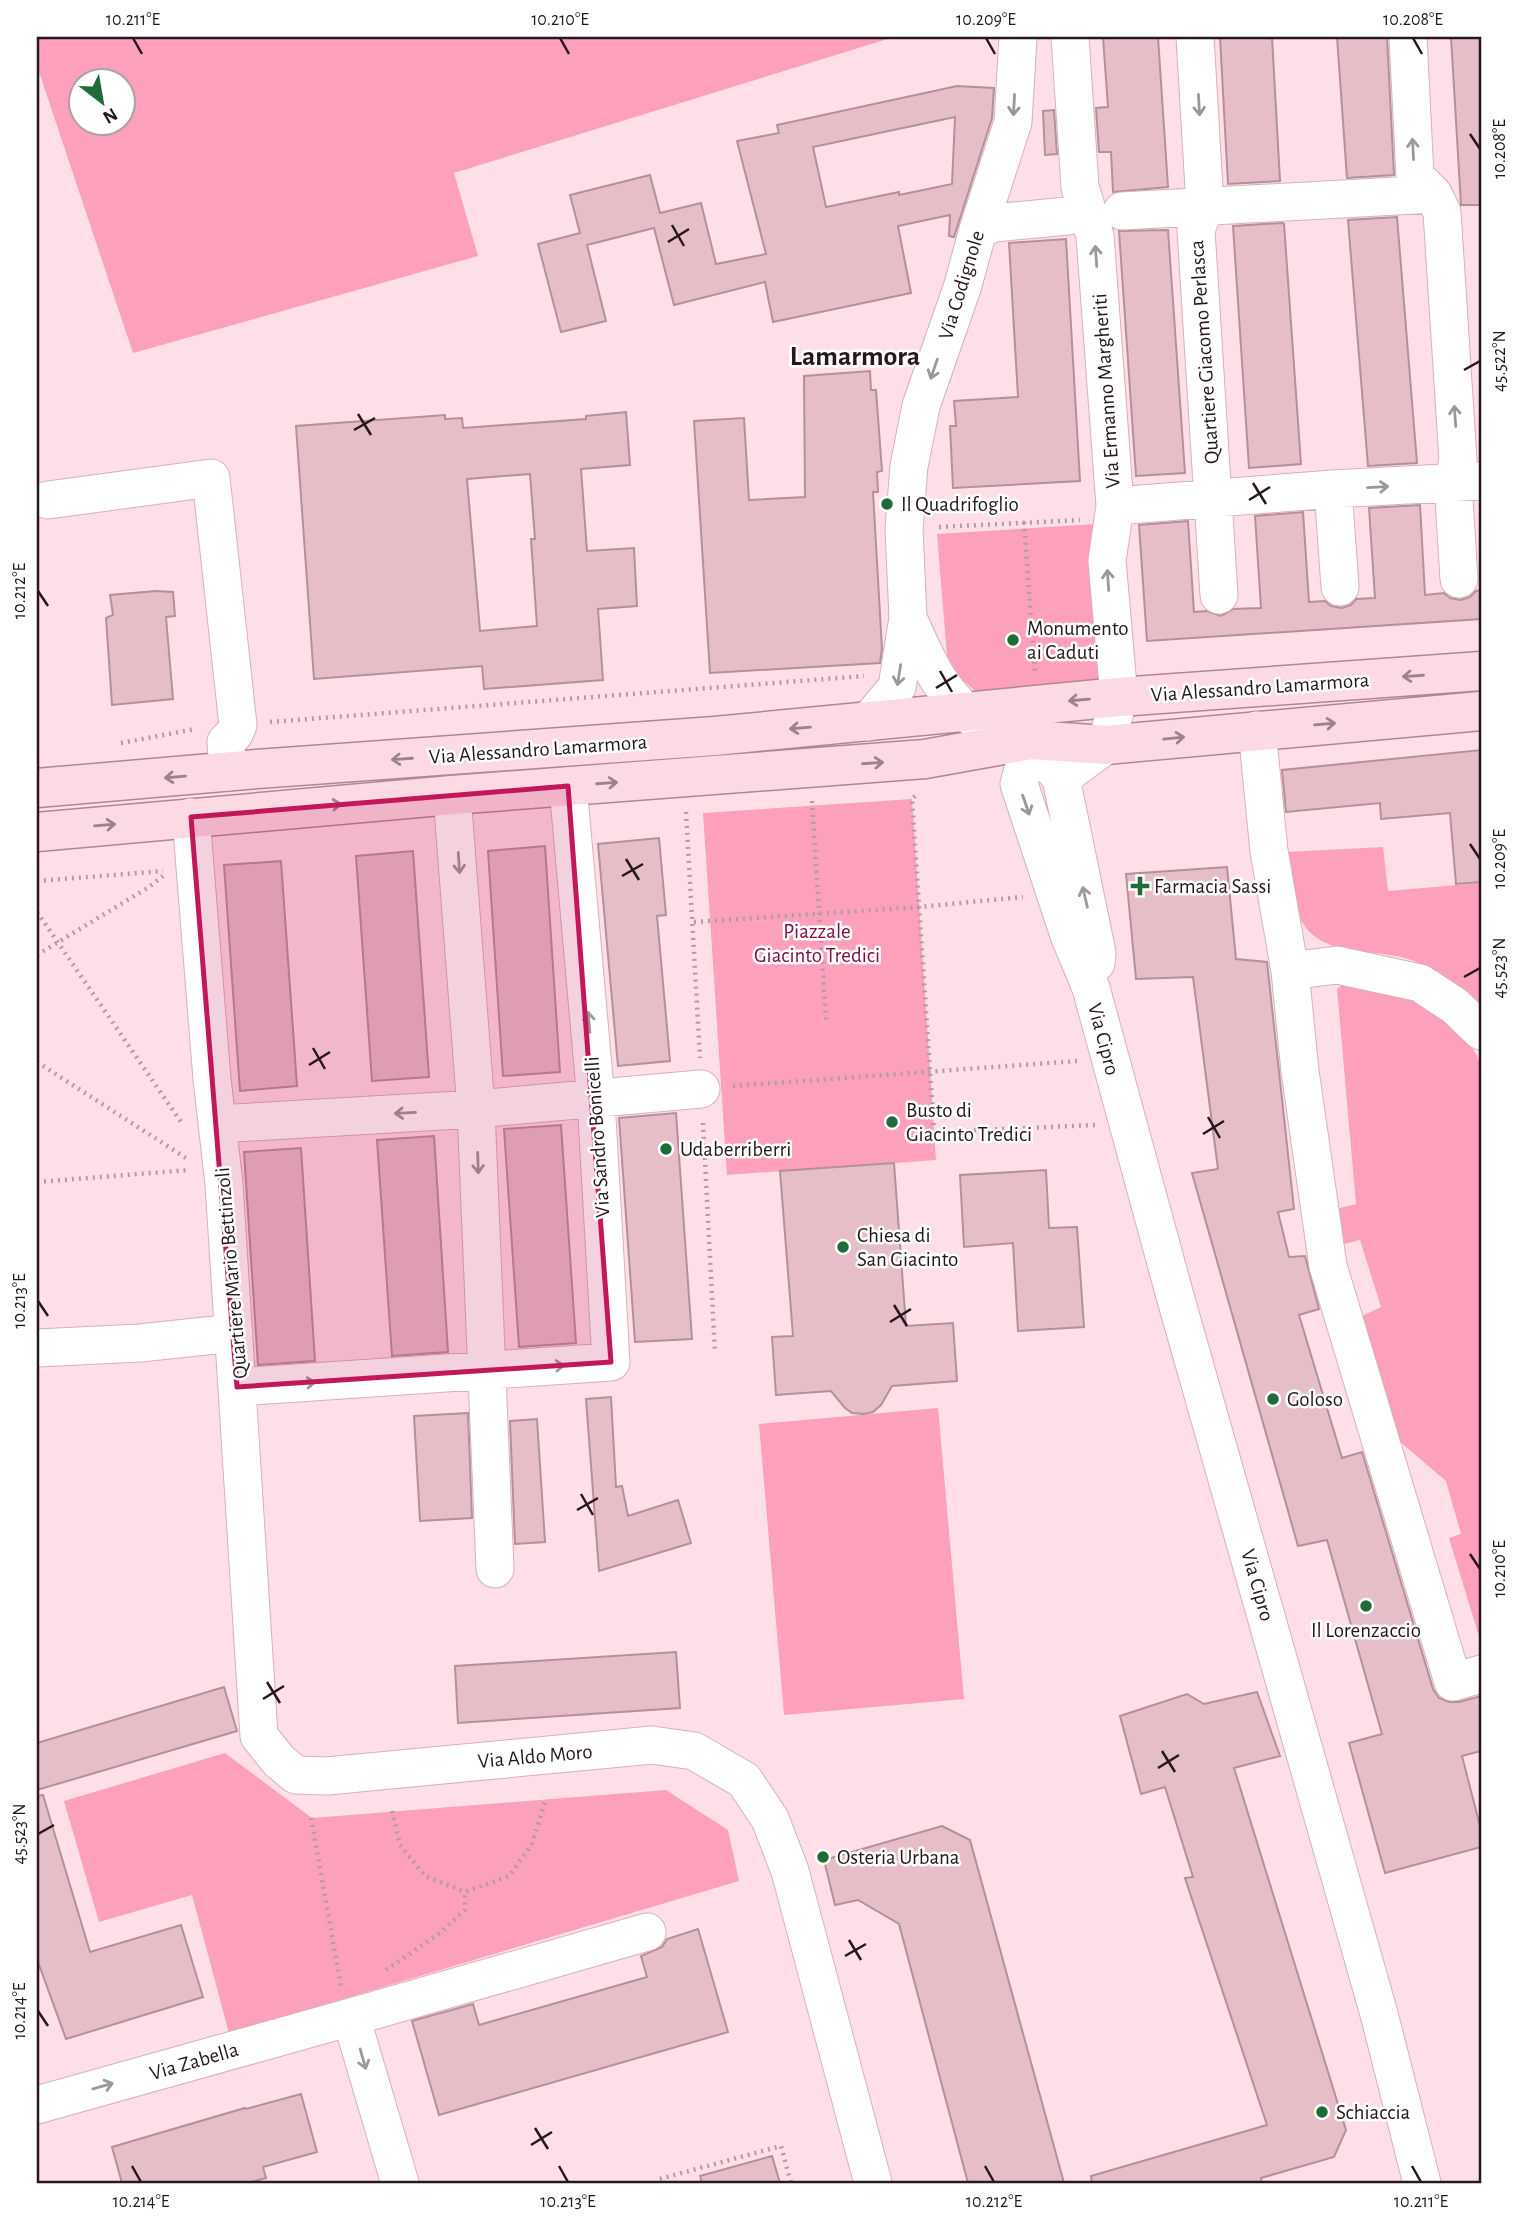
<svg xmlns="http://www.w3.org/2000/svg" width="1518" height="2220" font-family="'Alegreya Sans',sans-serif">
<rect width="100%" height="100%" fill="#ffdfe7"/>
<path fill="#fda0bb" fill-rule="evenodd" d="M37 37H894L454 173 478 256 133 353 37 66ZM80 80H122V122H80Z
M1096 524 1108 682 978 693 948 668 937 534Z
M912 799 936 1160 727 1175 703 813Z
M1383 847 1388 891 1481 883V1004C1460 985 1440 971 1414 961 1376 946 1319 961 1299 916 1292 901 1290 869 1287 852Z
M1343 984 1411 997 1457 1028 1477 1055 1481 1068V1643L1449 1538 1461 1534 1446 1481 1399 1441 1362 1316 1381 1307 1360 1240 1344 1244 1336 1209 1356 1204 1337 989Z
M938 1408 964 1699 784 1715 759 1424Z
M225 1753 312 1818 666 1790 728 1830 739 1881 229 2033 192 1895 99 1922 64 1801Z"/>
<path fill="#e5bec8" stroke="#b49099" stroke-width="2" fill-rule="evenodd" d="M1103 37H1158L1168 187 1113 192 1111 152H1099L1096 108 1108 107Z
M1220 37H1272L1280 181 1228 184Z
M1337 37H1387L1394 175 1347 178Z
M1451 37H1481V205H1461Z
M957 86 994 88 992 118 954 237 949 236 950 215 898 226 911 293 773 322 765 282 674 305 654 228 587 245 606 321 561 332 538 244 580 233 570 195 650 175 660 213 701 203 716 264 766 254 737 141 779 133 777 125ZM955 117 952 184 899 195V192L826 207 813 147Z
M1054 110 1057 154 1045 155 1043 111Z
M1397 217 1417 463 1368 466 1348 220Z
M1282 223 1284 224 1301 464 1249 468 1233 226Z
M1168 230 1185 473 1136 476 1119 231Z
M1066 239 1080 481 953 488 950 426H956L954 401 1018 397 1009 243Z
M870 371 871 390H876L882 471 877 472 878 492H873L882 649 880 663 710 673 694 421 744 418 749 500 805 497 804 376Z
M626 412 630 465 581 469 587 551 634 548 637 606 598 609 603 680 484 689 482 666 314 679 296 426 445 415V419L462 418 463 428 586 419V416ZM530 474 535 539H531L537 626 480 631 467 479Z
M1420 505 1425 595 1444 593 1450 598 1461 600 1470 597 1476 591 1481 590V619L1147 641 1139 525 1188 521 1194 612 1207 611 1221 616 1233 609 1261 608 1255 516 1303 512 1309 602 1325 601 1331 606 1342 608 1351 605 1356 599 1375 598 1369 508Z
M156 591 173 592 175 616 166 617 173 699 112 705 106 618 113 615 110 595Z
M1481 750V882L1456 884 1450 813 1381 819 1380 803 1286 812 1282 770Z
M659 838 666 915 657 916 670 1061 618 1066 598 844Z
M545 846 560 1072 503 1076 488 851Z
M413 851 429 1077 372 1081 356 856Z
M281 861 297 1086 240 1091 224 865Z
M1227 867 1236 959 1267 962 1294 1209 1278 1212 1289 1257 1305 1256 1319 1309 1299 1315 1342 1458 1362 1452 1433 1689 1439 1698 1449 1702H1459L1481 1696V1751L1462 1756 1481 1830V1847L1385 1873 1349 1743 1382 1734 1327 1540 1298 1546 1192 1173 1218 1169 1193 977 1136 979 1126 874Z
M676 1113 692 1339 635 1342 619 1118Z
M561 1125 576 1343 519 1347 504 1129Z
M434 1136 448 1352 392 1356 377 1140Z
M301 1148 315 1361 258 1365 244 1152Z
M894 1163 906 1326 953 1323 957 1381 892 1386 881 1405 873 1412 864 1414 852 1413 845 1408 831 1391 776 1395 772 1337 793 1336 780 1171Z
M1046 1170 1049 1228 1077 1227 1084 1327 1018 1331 1013 1243 964 1247 960 1175Z
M611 1397 616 1487 622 1486 628 1516 678 1500 691 1543 599 1571 586 1399Z
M468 1413 472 1518 420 1521 414 1416Z
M537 1419 545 1542 515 1544 510 1421Z
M676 1652 680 1708 458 1723 455 1666Z
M224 1687 237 1731 37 1790V1743Z
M1257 1692 1280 1756 1234 1768 1346 2130 1334 2157 1261 2178 1262 2183H1092L1091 2176 1267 2125 1185 1878 1193 1877 1165 1787 1141 1794 1120 1716 1187 1694 1204 1704Z
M43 1795 90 1952 181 1925 203 1997 66 2039 37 1959V1796Z
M942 1826 970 1840 1064 2183H968L899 1924 858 1900 835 1905 824 1860Z
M698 1929 728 2032 439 2115 412 2021 473 2004 479 2025 647 1977 641 1956 662 1947 667 1939Z
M301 2094 317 2152 263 2167 266 2178 248 2183H122L112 2147 245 2108 246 2109Z
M772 2156 780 2183H702L700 2176Z"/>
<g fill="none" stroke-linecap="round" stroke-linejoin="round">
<g stroke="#d7b1bb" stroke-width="39">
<path id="minor" d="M1195 37 1205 206 1196 230 1219 595
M1408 37 1415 176 1433 194 1442 212 1458 460 1453 483 1459 579
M1122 211 1433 194
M978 230 994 223 1088 214
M1333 489 1340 587
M48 500 211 478 238 725 234 734 226 742 228 772
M1115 506 1333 489 1481 481
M908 618C929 666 942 697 986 728
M1035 711 1031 718V740L1019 784 1069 935 1091 988 1175 1296 1379 2014 1422 2183
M868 722 897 687 908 618 904 529 909 466 921 406 963 285 978 230 1013 122 1018 37
M1257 730 1269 851 1290 971 1300 1071 1328 1266 1453 1682 1481 1674
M1046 760 1061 778 1097 953 1096 963
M1061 778 1106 745 1119 697 1107 561 1115 506 1095 236 1080 187 1070 37
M452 795 476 1109 495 1569
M191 817 212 1079 224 1184 259 1736 279 1761 296 1775 327 1776 652 1745 694 1751 744 1780 770 1819 790 1871 873 2183
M1290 971 1337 965 1420 983 1455 1006 1481 1031
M217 1124 476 1109 701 1089
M37 1348 140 1343 234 1333
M237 1387 611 1362 596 1100 568 786
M351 2017 647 1932
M37 2105 351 2017 400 2183"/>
</g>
<g stroke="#b08692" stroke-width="41">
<path id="major" d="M37 788 257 769 715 736 1119 697 1481 671
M37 832 452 795 925 759 1031 740 1106 745 1481 711"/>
</g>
<path stroke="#b49aa1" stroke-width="4.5" stroke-dasharray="2 5" stroke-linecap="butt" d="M1024 522 1035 672
M939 527 1080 520
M270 722 864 676
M121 743 195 729
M915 796 912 799 934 1132 1095 1125
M812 801 826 1020
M686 812 700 1058
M37 881 163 871
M37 912 181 1122
M694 922 919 907 1023 897
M37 955 149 887 163 876
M37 1062 186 1158
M733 1086 1077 1061
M703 1123 715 1353
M37 1182 189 1170
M392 1811 400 1845 425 1876 465 1892
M311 1818 341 1986
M386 1970 440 1933 465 1910V1892L509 1876 532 1844 546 1799
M656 2183V2180L781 2146 791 2183"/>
<use href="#minor" stroke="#fff" stroke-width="37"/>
<use href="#major" stroke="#fcdae3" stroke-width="38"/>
</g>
<defs><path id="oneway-shaft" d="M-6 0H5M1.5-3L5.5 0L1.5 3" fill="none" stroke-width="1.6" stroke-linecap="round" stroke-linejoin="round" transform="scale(1.75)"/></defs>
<g stroke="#9d9799">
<use href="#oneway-shaft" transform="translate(1014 105) rotate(93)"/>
<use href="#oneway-shaft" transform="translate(1199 105) rotate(87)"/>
<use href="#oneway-shaft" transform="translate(1413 149) rotate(-93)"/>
<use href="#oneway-shaft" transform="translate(1096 256) rotate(-94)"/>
<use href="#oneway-shaft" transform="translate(934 369) rotate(109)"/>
<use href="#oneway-shaft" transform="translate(1455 416) rotate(-94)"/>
<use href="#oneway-shaft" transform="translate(1378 487) rotate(-3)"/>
<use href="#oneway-shaft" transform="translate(1108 580) rotate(-94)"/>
<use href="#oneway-shaft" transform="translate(899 675) rotate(99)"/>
<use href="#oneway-shaft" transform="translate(1026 805) rotate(71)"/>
<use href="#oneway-shaft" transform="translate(459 863) rotate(86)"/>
<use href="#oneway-shaft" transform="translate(1085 897) rotate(-103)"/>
<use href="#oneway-shaft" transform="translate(589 1022) rotate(-95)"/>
<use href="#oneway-shaft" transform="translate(405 1113) rotate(177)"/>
<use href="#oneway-shaft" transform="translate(478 1163) rotate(88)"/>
<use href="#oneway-shaft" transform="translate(554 1366) rotate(-4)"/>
<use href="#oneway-shaft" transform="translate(305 1383) rotate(-4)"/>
<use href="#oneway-shaft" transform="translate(363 2059) rotate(74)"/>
<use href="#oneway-shaft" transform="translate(103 2086) rotate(-16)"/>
</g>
<g stroke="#9c8389">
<use href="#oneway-shaft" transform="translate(1413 676) rotate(176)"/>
<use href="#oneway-shaft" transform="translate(1079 700) rotate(175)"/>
<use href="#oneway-shaft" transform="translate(1325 724) rotate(-5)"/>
<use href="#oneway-shaft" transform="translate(800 728) rotate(175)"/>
<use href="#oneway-shaft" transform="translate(1174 738) rotate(-6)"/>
<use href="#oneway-shaft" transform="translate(402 759) rotate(176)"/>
<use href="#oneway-shaft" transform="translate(873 763) rotate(-4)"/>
<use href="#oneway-shaft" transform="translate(175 777) rotate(175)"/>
<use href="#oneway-shaft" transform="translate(607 783) rotate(-4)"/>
<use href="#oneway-shaft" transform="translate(331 805) rotate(-5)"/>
<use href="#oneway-shaft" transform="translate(105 825) rotate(-5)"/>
</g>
<path fill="#c2185b" fill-opacity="0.2" stroke="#c2185b" stroke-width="5" stroke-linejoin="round" d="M568 786 611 1362 237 1387 191 817Z"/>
<path fill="none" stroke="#26181c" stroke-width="2.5" d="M133 38 142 54M560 38 569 54M986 38 995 54M1413 38 1422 54M1470 134 1480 149M672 225 684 246M668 242 689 229M1464 370 1480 361M358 414 371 435M354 430 375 418M1253 483 1266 504M1249 500 1270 487M38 591 48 606M940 671 952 692M936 688 957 675M1470 844 1480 859M626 859 639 880M622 876 643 864M1464 977 1480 968M313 1048 325 1069M309 1065 330 1052M1208 1117 1220 1138M1203 1134 1224 1121M38 1301 48 1316M894 1305 907 1326M890 1322 911 1309M581 1494 593 1515M577 1510 598 1498M1470 1554 1480 1569M267 1682 280 1703M263 1699 284 1686M1162 1751 1175 1772M1158 1768 1179 1755M38 1834 54 1825M849 1940 861 1960M845 1956 866 1944M38 2011 48 2026M535 2128 548 2149M531 2145 552 2132M132 2166 141 2182M559 2166 568 2182M985 2166 994 2182M1412 2166 1421 2182"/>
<g fill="#1f6c3a" stroke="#fff" stroke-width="2.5">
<circle cx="887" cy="504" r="7"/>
<circle cx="1013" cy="640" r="7"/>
<path d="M1136.5 875.5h7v7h7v7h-7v7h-7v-7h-7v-7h7z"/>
<circle cx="892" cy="1122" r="7"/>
<circle cx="666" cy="1149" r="7"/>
<circle cx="843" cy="1247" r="7"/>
<circle cx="1273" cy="1399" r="7"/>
<circle cx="1366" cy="1606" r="7"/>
<circle cx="823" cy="1857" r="7"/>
<circle cx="1322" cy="2112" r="7"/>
</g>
<g text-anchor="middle" stroke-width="5" stroke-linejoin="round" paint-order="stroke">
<g font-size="21" fill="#26181c" stroke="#fff">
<text transform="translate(961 285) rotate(-73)" y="7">Via Codignole</text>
<text transform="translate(1204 352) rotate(-94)" y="7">Quartiere Giacomo Perlasca</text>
<text transform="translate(1106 391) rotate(-94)" y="7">Via Ermanno Margheriti</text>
<text transform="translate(1260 687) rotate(-4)" y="7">Via Alessandro Lamarmora</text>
<text transform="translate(538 749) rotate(-4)" y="7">Via Alessandro Lamarmora</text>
<text transform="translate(1104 1039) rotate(75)" y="7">Via Cipro</text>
<text transform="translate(597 1137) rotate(-94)" y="7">Via Sandro Bonicelli</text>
<text transform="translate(231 1273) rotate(-95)" y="7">Quartiere Mario Bettinzoli</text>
<text transform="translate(1258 1585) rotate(74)" y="7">Via Cipro</text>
<text transform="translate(535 1756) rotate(-5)" y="7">Via Aldo Moro</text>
<text transform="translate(194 2061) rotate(-16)" y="7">Via Zabella</text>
</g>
<g font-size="21" fill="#26181c" stroke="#fff" text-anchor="start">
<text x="901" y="511">Il Quadrifoglio</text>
<text x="1027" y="635">Monumento<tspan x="1027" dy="24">ai Caduti</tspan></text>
<text x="1154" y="893">Farmacia Sassi</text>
<text x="906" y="1117">Busto di<tspan x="906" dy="24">Giacinto Tredici</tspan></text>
<text x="680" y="1156">Udaberriberri</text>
<text x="857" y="1242">Chiesa di<tspan x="857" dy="24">San Giacinto</tspan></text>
<text x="1287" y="1406">Goloso</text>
<text x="1366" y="1637" text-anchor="middle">Il Lorenzaccio</text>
<text x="837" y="1864">Osteria Urbana</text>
<text x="1336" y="2119">Schiaccia</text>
</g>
<g font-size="21" fill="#7f0c41" stroke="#fff">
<text x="817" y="938">Piazzale<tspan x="817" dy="24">Giacinto Tredici</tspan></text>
</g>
<g font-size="28" font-weight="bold" fill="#26181c" stroke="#fff">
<text x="855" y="365">Lamarmora</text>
</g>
</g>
<rect width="1518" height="2220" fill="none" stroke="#ffffff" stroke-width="77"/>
<g transform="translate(102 102) rotate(149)"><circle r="33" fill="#ffffff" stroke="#a8a3a4" stroke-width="2"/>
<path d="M0-5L12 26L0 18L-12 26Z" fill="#1f6c3a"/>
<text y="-10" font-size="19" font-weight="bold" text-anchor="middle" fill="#26181c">N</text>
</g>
<rect x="38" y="38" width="1442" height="2144" fill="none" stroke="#26181c" stroke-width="2.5"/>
<g font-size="18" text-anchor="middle" fill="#26181c">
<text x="133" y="25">10.211°E</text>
<text x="560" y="25">10.210°E</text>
<text x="986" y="25">10.209°E</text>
<text x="1413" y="25">10.208°E</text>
<text transform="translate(1499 149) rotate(-90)" y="6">10.208°E</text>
<text transform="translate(1499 361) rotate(-90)" y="6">45.522°N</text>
<text transform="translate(19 591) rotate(-90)" y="6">10.212°E</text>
<text transform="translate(1499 859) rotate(-90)" y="6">10.209°E</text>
<text transform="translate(1499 968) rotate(-90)" y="6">45.523°N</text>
<text transform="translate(19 1301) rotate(-90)" y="6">10.213°E</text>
<text transform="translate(1499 1569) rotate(-90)" y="6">10.210°E</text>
<text transform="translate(19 1834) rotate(-90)" y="6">45.523°N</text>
<text transform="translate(19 2011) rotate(-90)" y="6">10.214°E</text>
<text x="141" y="2207">10.214°E</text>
<text x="568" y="2207">10.213°E</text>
<text x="994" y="2207">10.212°E</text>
<text x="1421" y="2207">10.211°E</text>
</g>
</svg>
